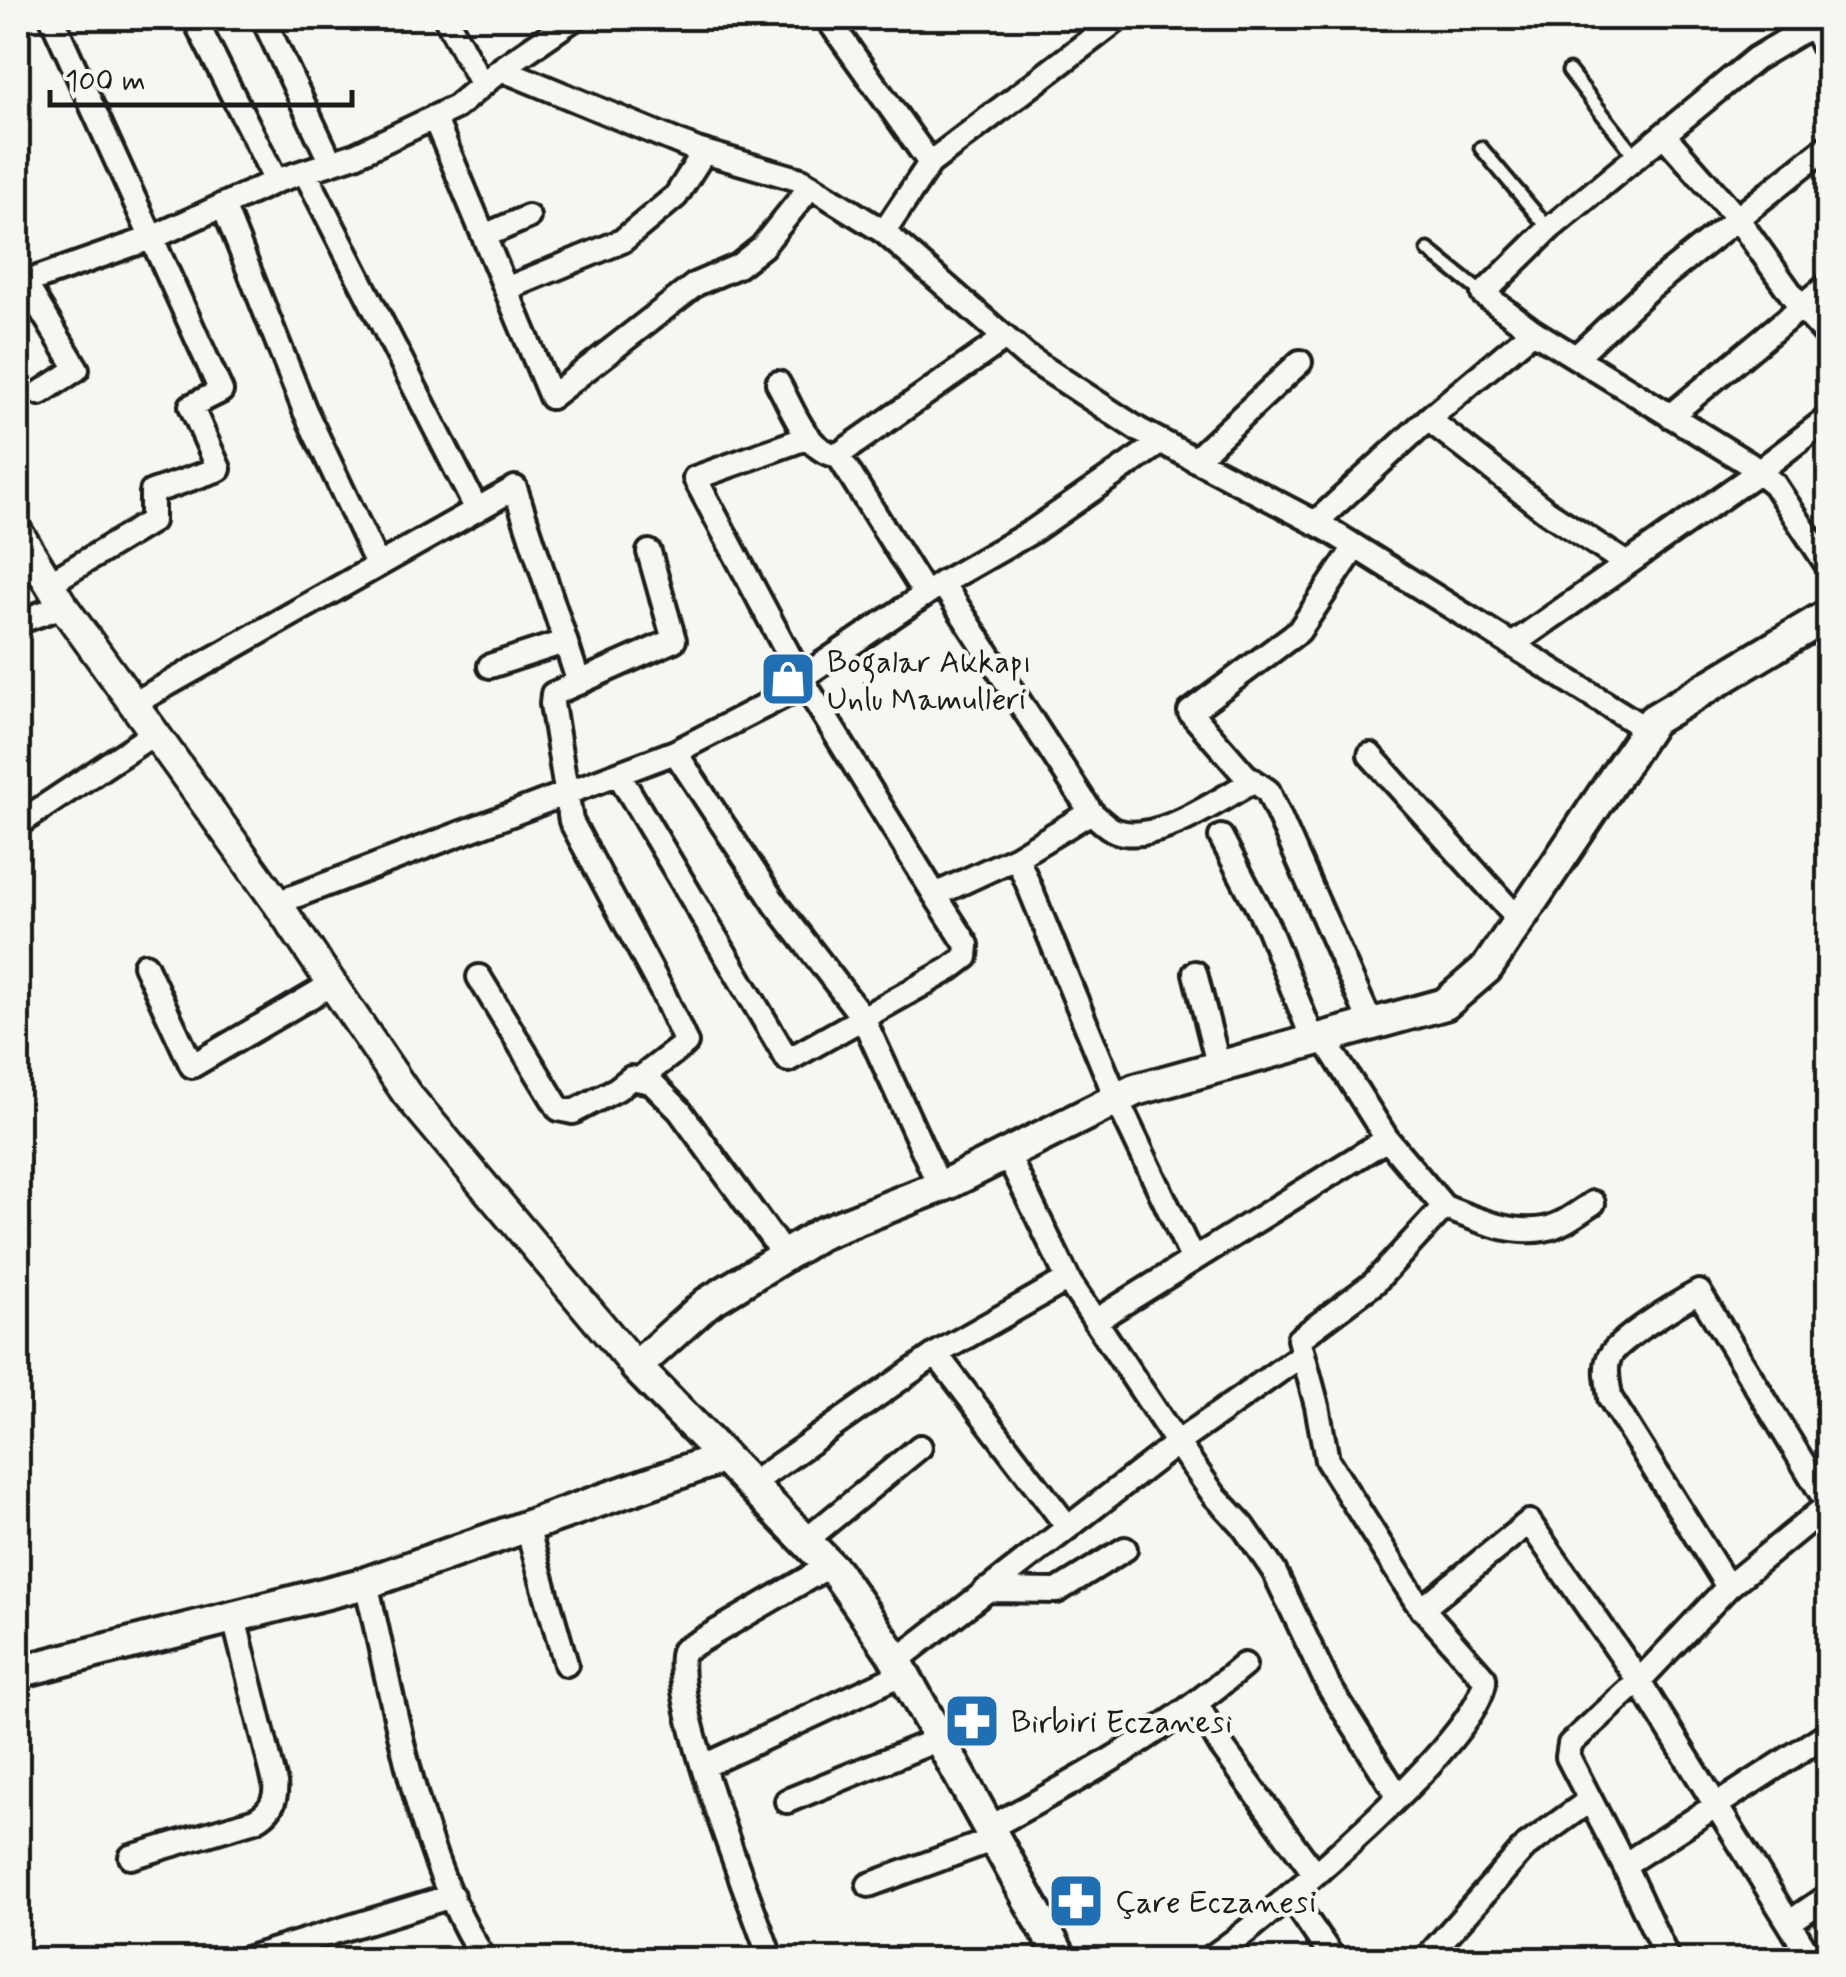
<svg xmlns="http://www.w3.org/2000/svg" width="1846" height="1977" font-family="Mynerve,sans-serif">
<rect width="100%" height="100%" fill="#f6f6f2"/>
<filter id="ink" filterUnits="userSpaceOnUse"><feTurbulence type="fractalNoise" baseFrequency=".01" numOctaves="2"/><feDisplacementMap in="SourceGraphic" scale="20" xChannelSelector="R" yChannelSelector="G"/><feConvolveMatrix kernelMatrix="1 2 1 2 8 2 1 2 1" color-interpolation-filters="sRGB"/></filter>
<g filter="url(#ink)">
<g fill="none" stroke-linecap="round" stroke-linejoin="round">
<g stroke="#1c1c1c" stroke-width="19">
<path id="service" d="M1569 71 1636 157
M1481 148 1549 229
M1428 250 1483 294"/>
</g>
<g stroke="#1c1c1c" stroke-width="30">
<path id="minor" d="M194 18 276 181
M263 18 331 163
M446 18 482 85
M827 18 930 163
M1810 18 1828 56
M1824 18 1755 59 1549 229 1483 294 1533 331 1749 464 1774 484 1828 566
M501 69 697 150 801 180 884 232 1026 356 1139 430 1329 530 1646 729
M434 117 551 397 696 284 738 266 762 247 811 186
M1664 135 1737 218 1800 306 1828 336
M305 172 476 508
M223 205 305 411 377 564
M884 232 930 163 1118 19
M484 236 528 217
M25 283 77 369 40 393
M18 285 154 237 276 181 355 155 456 107 501 69 575 18
M506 289 622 241 676 196 704 152
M1533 331 1428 419 1546 511 1627 564
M1576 357 1646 291 1828 146
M778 383C792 407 807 454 838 455L1005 338
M1670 416 1828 285
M838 455 925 594
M1195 460 1300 362
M1315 523 1428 419
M1355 547 1299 631 1190 712 1245 775 1268 791 1372 1026
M942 583 1091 812
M48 584 152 521V492L219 469 191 406 221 391 52 18
M18 622 63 606
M1512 645 1758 472 1828 418
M490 666 564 642
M801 678 695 478 809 437
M133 704 515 488 579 683
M675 752 776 905 863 1018 940 1187
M1370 755 1519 920
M619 775 788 1060 950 969 966 957 967 945 935 895
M18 824 156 732
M1221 837 1268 927 1314 1042
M1017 857 935 895 801 678 942 583 1033 531 1161 442
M277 903 675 752 805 685
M145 965 192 1066 332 984
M1195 973 1219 1068
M479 977 559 1109 573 1112 617 1089 631 1078 651 1082 680 1111 785 1256
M1324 1039 1387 1139 1444 1207
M642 1077 686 1043 663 993 571 821 552 704 553 694 674 640 649 552
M1007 1154 1070 1283 1177 1443 1214 1495 1243 1526 1274 1571 1328 1685 1398 1796
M1193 1260 1117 1100 1017 857 1091 812C1098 818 1107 828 1116 831 1157 845 1218 800 1253 781
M1095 1321 1387 1139
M750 1485 936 1354
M1067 1526 936 1354 1068 1279
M527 1527 566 1664
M805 1541 920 1447
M366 1583C394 1699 418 1861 485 1960
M1728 1587 1610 1398C1609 1386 1604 1370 1609 1358 1615 1341 1682 1301 1699 1292L1828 1504
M986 1590 1057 1591 1125 1549
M1422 1609 1529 1522 1639 1681 1812 1960
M896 1661 1177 1443 1303 1354
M1197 1705 1222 1747 1315 1874
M704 1766 904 1673
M787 1801 939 1739
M989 1828C1079 1780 1165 1732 1244 1665
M131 1857 255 1820C270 1812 277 1800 275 1783L234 1618
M1624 1865 1828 1733
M869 1885 995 1839
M1302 1913 1334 1960
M1790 1922 1828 1896
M242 1960 452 1896
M771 1960C751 1901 669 1701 683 1651L829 1566
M1207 1960C1257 1929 1491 1731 1484 1678L1416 1601 1327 1460 1317 1406 1299 1339 1374 1283 1444 1207C1475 1219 1511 1235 1544 1229 1562 1226 1579 1212 1593 1203
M1425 1960 1525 1847 1590 1800
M1668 1960 1624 1865 1568 1757 1570 1744 1639 1681 1728 1587 1828 1505"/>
</g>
<g stroke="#1c1c1c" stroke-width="35">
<path id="tertiary" d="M18 532 63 606 277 903 406 1093 636 1367"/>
</g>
<g stroke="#1c1c1c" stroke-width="38">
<path id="secondary" d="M18 1672 366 1583 724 1457
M1062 1960 892 1653 836 1572 636 1367 707 1303 820 1234 949 1183 1135 1090 1445 1004 1487 968 1653 720 1828 615"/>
</g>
<use href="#service" stroke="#f6f6f2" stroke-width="11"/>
<use href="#minor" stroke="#f6f6f2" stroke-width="22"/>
<use href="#tertiary" stroke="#f6f6f2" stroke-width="28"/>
<use href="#secondary" stroke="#f6f6f2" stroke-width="30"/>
</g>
</g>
<defs>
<g id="shop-square" transform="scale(2.875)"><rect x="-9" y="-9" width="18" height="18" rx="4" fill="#1f6fb2" stroke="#f6f6f2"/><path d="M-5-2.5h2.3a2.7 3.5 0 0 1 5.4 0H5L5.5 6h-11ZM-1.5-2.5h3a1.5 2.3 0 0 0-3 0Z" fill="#fff"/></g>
<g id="pharmacy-square" transform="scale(2.875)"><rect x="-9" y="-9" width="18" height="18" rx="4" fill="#1f6fb2" stroke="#f6f6f2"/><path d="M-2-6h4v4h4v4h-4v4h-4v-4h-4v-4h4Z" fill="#fff"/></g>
</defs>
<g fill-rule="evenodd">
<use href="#shop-square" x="788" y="679"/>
<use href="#pharmacy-square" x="972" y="1721"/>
<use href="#pharmacy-square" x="1076" y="1901"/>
</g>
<g text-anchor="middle" stroke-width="9" stroke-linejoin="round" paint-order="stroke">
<g font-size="32" fill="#1c1c1c" stroke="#f6f6f2" text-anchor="start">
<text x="827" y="672">Bogalar Akkapı<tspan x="827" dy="37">Unlu Mamulleri</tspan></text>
<text x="1011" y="1732">Birbiri Eczanesi</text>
<text x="1115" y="1912">Çare Eczanesi</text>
</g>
</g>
<rect width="1846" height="1977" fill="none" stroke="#f6f6f2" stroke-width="60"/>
<rect x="30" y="30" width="1786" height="1917" fill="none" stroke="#1c1c1c" stroke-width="4" filter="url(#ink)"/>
<path d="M50 90v15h302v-15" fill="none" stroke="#1c1c1c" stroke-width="5"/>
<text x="65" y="90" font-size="30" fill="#1c1c1c" stroke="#f6f6f2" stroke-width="8" paint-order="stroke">100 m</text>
</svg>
